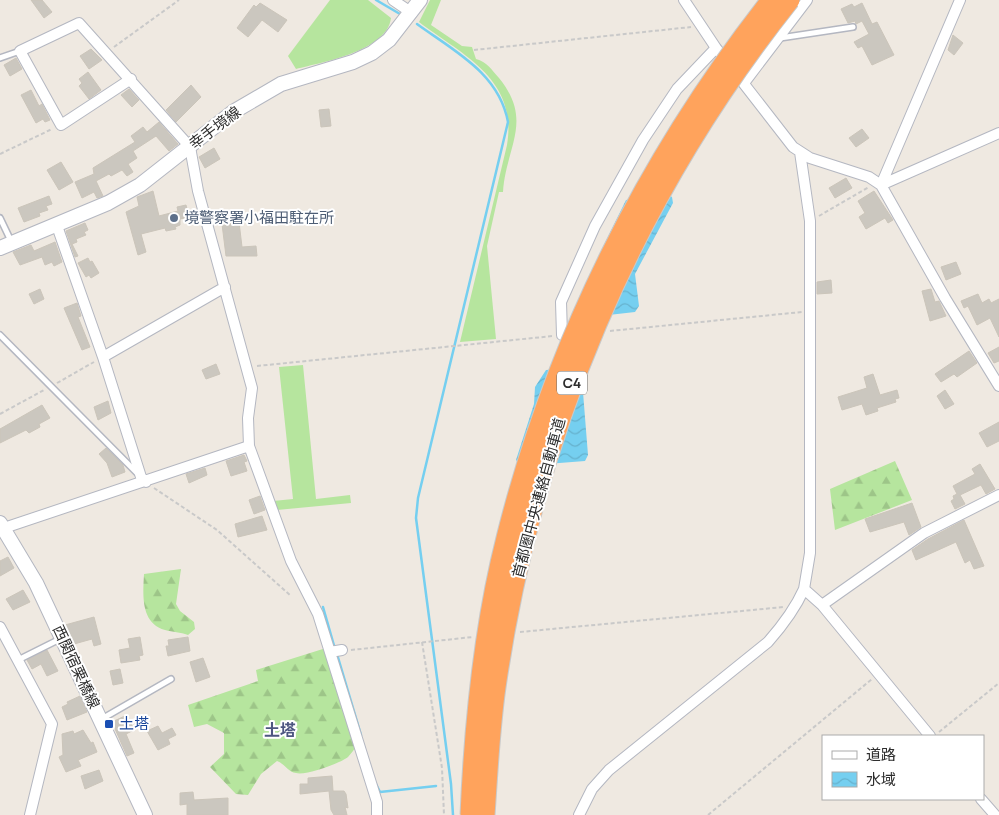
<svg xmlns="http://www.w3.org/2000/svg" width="999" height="815" font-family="Manrope,'Noto Sans JP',sans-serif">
<defs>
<pattern id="forest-firs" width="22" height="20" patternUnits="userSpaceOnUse" patternTransform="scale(1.25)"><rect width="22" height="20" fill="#b6e59e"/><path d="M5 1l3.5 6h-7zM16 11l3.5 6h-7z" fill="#9dc588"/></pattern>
<pattern id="water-waves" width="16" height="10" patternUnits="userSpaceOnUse" patternTransform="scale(1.25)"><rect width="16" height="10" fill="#75cff0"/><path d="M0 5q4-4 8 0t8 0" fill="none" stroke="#66b2ce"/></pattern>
</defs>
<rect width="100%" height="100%" fill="#efe9e1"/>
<path fill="#b6e59e" d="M330 0H368L391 18C387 51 323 62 296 69L288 56Z
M430 0H441L431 25 462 46 472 47 476 59C487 62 491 69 499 78 534 121 506 146 503 192H499L487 246 496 339 460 342 507 145C518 79 464 56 419 22Z
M303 365 316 499 350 495 351 503 277 510 273 501 293 499 279 367Z"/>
<path fill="url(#forest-firs)" d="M895 461 912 500 835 530 830 489Z
M181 569 176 604 180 611 194 622 195 629 188 635C180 632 173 632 165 630 140 623 143 594 144 574Z
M326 648 356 748C353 750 351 754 348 757 341 763 305 776 296 773 288 772 285 764 277 761L261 774 248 795 236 794 210 767 224 754V733L207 724 194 727 188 705 258 681 256 670Z"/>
<path fill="url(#water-waves)" d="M665 192 672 197 673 203 635 274 639 306 635 312 591 317 605 256 601 251 626 200Z
M581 367 588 455 585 461 521 466 516 460 534 404 535 387 546 370Z"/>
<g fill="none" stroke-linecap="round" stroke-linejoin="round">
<path stroke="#75cff0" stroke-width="2.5" d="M376 0 400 14
M417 24C454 51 499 73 508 122L418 498 416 518 451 784 453 815
M323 607 335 649
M337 654 361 735
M376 784 380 792 436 786"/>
</g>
<path fill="#cbc7bf" stroke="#cbc5ba" d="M31 0H42L52 12 44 18Z
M260 3 287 20 278 32 262 20 248 37 237 28 254 5 256 7Z
M862 3 872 24 877 22 894 55 872 65 862 46 858 48 854 42 869 34 862 21 856 24 855 21 848 23 841 9 852 4 854 7Z
M953 35 963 43 954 55 948 50Z
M91 49 102 60 89 69 80 56Z
M16 58 22 69 10 76 4 65Z
M88 72 101 90 89 99 79 86 82 83 79 79Z
M191 85 201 97 176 122 166 110Z
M129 89 139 100 132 107 121 95Z
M31 90 39 106 42 104 50 120 45 122 43 119 36 123 21 95Z
M329 109 331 126 321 127 319 110Z
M159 122 178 144 169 151 156 136 133 151 137 158 128 164 133 172 127 176 122 170 111 176 109 174 96 181 103 196 97 198 94 192 82 198 75 182 94 174 93 168 135 142 131 136 143 127 147 132Z
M862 129 869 138 856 147 849 138Z
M214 148 220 159 205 168 199 157Z
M61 162 73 182 59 190 47 170Z
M846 178 852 188 835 198 829 188Z
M153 191 159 216 178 211 177 207 186 205 189 217 180 219V225L175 227 176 229 166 231 165 228 141 234 146 252 138 255 126 212 139 206 137 197Z
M874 191 893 220 888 223 885 218 866 229 859 217 865 213 858 201Z
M49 196 52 204 46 206 48 210 39 213 40 216 24 222 18 208Z
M239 222 242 247 256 246 257 256H226L222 224Z
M85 223 88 230 84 232 86 235 76 239 77 242 72 244 78 256 75 257 66 231Z
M55 242 62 262 54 266 52 262 45 265 42 257 20 265 13 252 31 245 34 251Z
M88 258 90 262 92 261 99 273 91 278 89 275 86 277 78 263Z
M956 262 961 274 946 280 941 267Z
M831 280 832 293 817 294V282Z
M40 289 44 299 34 304 29 294Z
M931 289 935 302 939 301 946 316 930 321 922 291Z
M978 294 982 303 989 299 991 303 999 299V337L990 318 977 325 968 306 964 308 961 301Z
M77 303 81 316 78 317 90 347 82 350 64 308Z
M999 347V361L994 363 988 353Z
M969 351 977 363 957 377 954 374 941 382 935 374Z
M216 364 220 374 206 379 202 370Z
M873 374 880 395 897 390 899 398 895 399 896 402 877 408 878 411 866 415 862 404 842 410 838 397 867 388 864 377Z
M945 390 954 404 945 409 937 396Z
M108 401 111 413 98 420 94 407Z
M42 405 50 418 39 424 40 427 29 433 26 430 0 443V429Z
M999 422V441L987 447 979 433Z
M106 448 123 465 125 472 112 477 107 463 99 454Z
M244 455 247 461 244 462 247 471 231 476 226 461Z
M980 464 995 489 986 494 981 485 960 495 965 504 955 509 951 501 954 499 953 496 957 494 953 486 975 474 972 469Z
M205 468 207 475 189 483 186 474Z
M260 496 265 510 254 514 249 500Z
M912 503 921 527 909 535 904 522 870 532 865 519Z
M262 516 267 530 238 537 235 524Z
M964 520 984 566 974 569 970 560 965 563 956 542 916 560 912 550 928 539Z
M8 557 14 568 0 576V561Z
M23 590 30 602 13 610 6 599Z
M94 617 101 644 94 646 92 639 74 644 65 625Z
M140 637 143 655 139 656 140 660 121 663 119 650 130 648 128 639Z
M188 637 190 651 168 656 166 646H169L168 640Z
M47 650 58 671 47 676 41 664 32 669 27 660Z
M203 658 210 677 196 682 190 662Z
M120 669 123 683 113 685 110 671Z
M80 696 87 712 67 720 62 707 68 704 67 702Z
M127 715 134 730 126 734 134 753 127 756 112 722Z
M158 726 162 733 172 728 176 735 168 739 170 744 158 750 147 731Z
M83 730 91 743 93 742 97 752 78 760 81 766 66 772 59 757 63 755 62 734 73 731 74 734Z
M99 770 103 781 85 789 81 776Z
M332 776 333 791H344L346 794 348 808 345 807 347 815H334L331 810 329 791 300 794V784H308V778Z
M193 792 194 800 228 798V815H187V804L180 805V793Z"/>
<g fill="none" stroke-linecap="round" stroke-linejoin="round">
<g stroke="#b4b7c1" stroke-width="8">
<path id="service" d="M780 38 853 27
M0 58 20 51
M0 218 11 241
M0 335 137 473
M18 660 62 638
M100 720 171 679"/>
</g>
<g stroke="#b4b7c1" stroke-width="12">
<path id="minor" d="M393 0 412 13
M684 0 716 48 793 147 810 158 869 177 881 185 945 298 999 386
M131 79 61 125 20 51 79 23 190 147 198 191 252 388 248 418 249 446 291 561 318 614 377 802V815
M744 83 807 0
M800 152 810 221V553L804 589 822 605 930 736
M881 185 960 0
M881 185 999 133
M57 226 103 357 141 477 146 482
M562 335 561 302 595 226 643 140 677 89 716 48
M103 357 225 287
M4 528 249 446
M822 605 924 533 999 495
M0 627 52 724 30 815
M330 652 342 650
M981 799 995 815
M579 815 592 789 609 770 768 642C783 625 795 609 804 589"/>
</g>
<g stroke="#b4b7c1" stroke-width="16">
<path id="secondary" d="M0 248 108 203 140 185 233 112 281 84 353 62 372 53 389 40 420 0
M0 523 36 583 145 815"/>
</g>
<path stroke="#c9c9c9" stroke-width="2" stroke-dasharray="4 2.5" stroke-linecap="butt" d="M114 47 179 0
M474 50 691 27
M0 154 52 129
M819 216 869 187
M610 331 802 312
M257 366 553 336
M57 383 94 362
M0 414 44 390
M154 488 217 530 291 596
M520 632 784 607
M422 642 442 768 444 815
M351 650 473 637
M939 732 999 683
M708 815 872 679"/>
<use href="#service" stroke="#fff" stroke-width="5"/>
<use href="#minor" stroke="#fff" stroke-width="10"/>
<use href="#secondary" stroke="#fff" stroke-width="14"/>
<g stroke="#c9c9c9" stroke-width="21" stroke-linecap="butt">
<path id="motorway-bridge" d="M470 815C474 722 483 628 506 538 555 342 646 159 771 0
M485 815C488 772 490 729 496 687 532 436 632 198 790 0"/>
</g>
<use href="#motorway-bridge" stroke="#ffa35c" stroke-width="19"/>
</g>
<circle fill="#5c6f8a" stroke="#fff" stroke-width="2" cx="174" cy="218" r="5"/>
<rect fill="#1a4fb4" stroke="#fff" stroke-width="2" x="104" y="719" width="10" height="10" rx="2.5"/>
<g text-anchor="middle" stroke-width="4" stroke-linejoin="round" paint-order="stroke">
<rect fill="#fff" stroke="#6d6d6d" stroke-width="1" x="557" y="371.5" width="30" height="23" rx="4"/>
<g font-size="14" font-weight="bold" fill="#2e2e2e">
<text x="572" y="388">C4</text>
</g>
<g font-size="15" fill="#2e2e2e" stroke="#fff">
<text transform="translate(215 128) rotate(-37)" y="5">幸手境線</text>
<text transform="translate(539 498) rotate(-75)" y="5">首都圏中央連絡自動車道</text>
<text transform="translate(76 667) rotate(65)" y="5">西関宿栗橋線</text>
</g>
<g font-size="15" fill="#4e5e75" stroke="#fff" text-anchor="start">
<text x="184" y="223">境警察署小福田駐在所</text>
</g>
<g font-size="15" fill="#164399" stroke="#fff" text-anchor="start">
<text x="119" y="729">土塔</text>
</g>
<g font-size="16" font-weight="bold" fill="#4d5680" stroke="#fff">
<text x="280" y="736">土塔</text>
</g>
</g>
<rect x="822" y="735" width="162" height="65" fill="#ffffff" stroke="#ababab"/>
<rect x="832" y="751" width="25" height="8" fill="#ffffff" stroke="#ababab"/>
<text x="866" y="760" font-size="15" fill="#2e2e2e">道路</text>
<rect x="832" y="772" width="25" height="15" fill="url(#water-waves)" stroke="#ababab"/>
<text x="866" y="785" font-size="15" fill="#2e2e2e">水域</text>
</svg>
